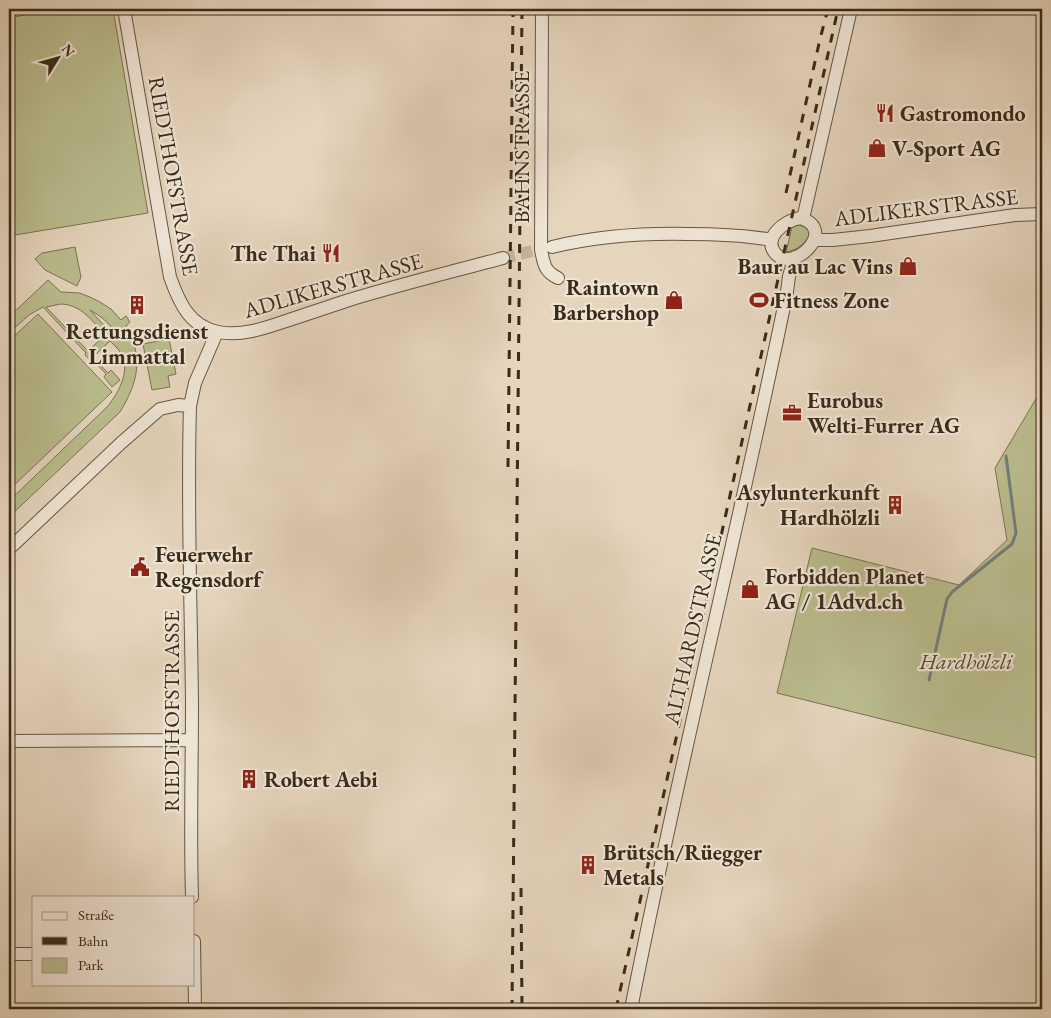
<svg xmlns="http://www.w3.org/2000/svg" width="1051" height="1018" font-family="'EB Garamond',serif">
<rect width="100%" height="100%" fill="#e5d5bd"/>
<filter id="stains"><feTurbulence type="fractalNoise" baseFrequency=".004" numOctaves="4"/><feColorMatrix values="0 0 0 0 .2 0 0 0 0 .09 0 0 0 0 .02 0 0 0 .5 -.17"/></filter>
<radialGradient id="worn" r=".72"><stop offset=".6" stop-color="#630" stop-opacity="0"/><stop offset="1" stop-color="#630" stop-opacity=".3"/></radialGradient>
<path fill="#babc8d" stroke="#7a7454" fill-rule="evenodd" d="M56 9H113L148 213 9 236V18Z
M798 225C823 228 801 251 786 252L792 227Z
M75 247 81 277 77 286 45 270 35 259 42 253Z
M48 280 61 292 79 293 90 297 100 302 111 309 121 320 126 316 130 322 126 326C144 358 138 382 120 412L9 517V501L108 406C118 393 129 374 123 357 120 350 115 346 110 341L93 357 108 373 111 370 120 380 112 387 104 377 106 374 92 359 90 360 85 355 86 353 43 307 29 315 9 333V317ZM61 304C82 305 92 321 105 335L88 351 46 307ZM90 310C99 315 107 321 113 329L109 331Z
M38 314 112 392 9 490V341Z
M169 339 176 374 168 376 170 387 152 390 143 344Z
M1040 392 1042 394V759L777 693 812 548 959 585 1007 540 995 468Z"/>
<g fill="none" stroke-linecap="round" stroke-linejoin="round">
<path stroke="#737e7b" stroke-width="3" d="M929 680 947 599 952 592 1012 544 1016 533 1006 456"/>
<path stroke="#c3b39c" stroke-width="12" stroke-dasharray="12 6" stroke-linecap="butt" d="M503 258 549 247"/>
<g stroke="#645643" stroke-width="14">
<path id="street" d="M124 9 170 277C179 302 189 326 218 332 243 337 268 327 292 319 310 313 328 307 346 301 398 285 451 272 503 258
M542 9 541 250C544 264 544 271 558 278
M800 218C838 229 795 272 777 255 760 239 785 220 800 218Z
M803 219 851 9
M814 240H833L870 236 1015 215 1042 214
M552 247C598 236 641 233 688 234 716 234 744 235 772 240
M9 549 121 443 160 409 178 405 190 406
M9 741 192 740
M192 897C190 832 192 767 192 703 191 604 187 505 190 406L195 383 217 332
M194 941 195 1009
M9 954H34
M631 1009C678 769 738 531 787 292L789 276 795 257"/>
</g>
<use href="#street" stroke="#eee4d4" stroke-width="12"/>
<path stroke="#392b1a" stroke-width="3" stroke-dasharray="9 9" stroke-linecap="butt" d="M786 193 820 39 828 9
M508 467 513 9
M521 888 522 1009
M496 1009V1006
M512 1009 522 9
M616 1009 838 9"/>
</g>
<defs>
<g id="restaurant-bare" transform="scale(1.5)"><path d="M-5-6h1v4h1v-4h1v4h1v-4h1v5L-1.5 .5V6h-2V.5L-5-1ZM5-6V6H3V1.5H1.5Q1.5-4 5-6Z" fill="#8f2418" stroke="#eee4d4" stroke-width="2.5" paint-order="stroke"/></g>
<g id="shop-bare" transform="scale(1.5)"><path d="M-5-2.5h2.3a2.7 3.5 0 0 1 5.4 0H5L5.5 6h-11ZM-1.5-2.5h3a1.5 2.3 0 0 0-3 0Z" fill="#8f2418" stroke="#eee4d4" stroke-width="2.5" paint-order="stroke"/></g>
<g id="stadium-bare" transform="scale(1.5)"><path d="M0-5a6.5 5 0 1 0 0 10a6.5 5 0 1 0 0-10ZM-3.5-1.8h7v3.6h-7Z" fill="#8f2418" stroke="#eee4d4" stroke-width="2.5" paint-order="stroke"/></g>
<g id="building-bare" transform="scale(1.5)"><path d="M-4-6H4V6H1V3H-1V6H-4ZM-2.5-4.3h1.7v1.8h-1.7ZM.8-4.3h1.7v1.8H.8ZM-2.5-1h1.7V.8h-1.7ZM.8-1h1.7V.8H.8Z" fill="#8f2418" stroke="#eee4d4" stroke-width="2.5" paint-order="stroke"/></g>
<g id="office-bare" transform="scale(1.5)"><path d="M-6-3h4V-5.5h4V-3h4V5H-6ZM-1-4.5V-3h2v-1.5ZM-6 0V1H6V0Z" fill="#8f2418" stroke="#eee4d4" stroke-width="2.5" paint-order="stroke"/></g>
<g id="civic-bare" transform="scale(1.5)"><path d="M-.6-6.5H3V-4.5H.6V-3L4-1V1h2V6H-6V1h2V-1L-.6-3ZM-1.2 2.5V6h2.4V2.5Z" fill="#8f2418" stroke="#eee4d4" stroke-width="2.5" paint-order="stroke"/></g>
</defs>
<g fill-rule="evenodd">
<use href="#restaurant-bare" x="885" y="113"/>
<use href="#shop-bare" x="877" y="148"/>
<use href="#restaurant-bare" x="331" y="253"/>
<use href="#shop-bare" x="908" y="266"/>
<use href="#shop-bare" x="674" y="300"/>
<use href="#stadium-bare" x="759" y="300"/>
<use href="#building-bare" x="137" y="305"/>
<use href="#office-bare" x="792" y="413"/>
<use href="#building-bare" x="895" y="505"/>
<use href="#civic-bare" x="140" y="567"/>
<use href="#shop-bare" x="750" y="589"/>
<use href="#building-bare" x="249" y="779"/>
<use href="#building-bare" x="588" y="865"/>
</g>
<g text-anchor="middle" stroke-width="4.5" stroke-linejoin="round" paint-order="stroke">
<g font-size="22" font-weight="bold" fill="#392b1a" stroke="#eee4d4" text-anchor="start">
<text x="900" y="121">Gastromondo</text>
<text x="892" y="156">V-Sport AG</text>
<text x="316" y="261" text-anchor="end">The Thai</text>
<text x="893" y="274" text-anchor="end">Baur au Lac Vins</text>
<text x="659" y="295" text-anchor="end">Raintown<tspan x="659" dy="25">Barbershop</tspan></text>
<text x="774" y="308">Fitness Zone</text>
<text x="137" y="339" text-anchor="middle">Rettungsdienst<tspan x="137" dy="25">Limmattal</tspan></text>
<text x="807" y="408">Eurobus<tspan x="807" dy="25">Welti-Furrer AG</tspan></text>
<text x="880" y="500" text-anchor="end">Asylunterkunft<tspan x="880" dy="25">Hardhölzli</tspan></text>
<text x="155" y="562">Feuerwehr<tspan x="155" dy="25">Regensdorf</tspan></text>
<text x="765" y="584">Forbidden Planet<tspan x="765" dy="25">AG / 1Advd.ch</tspan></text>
<text x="264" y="787">Robert Aebi</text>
<text x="603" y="860">Brütsch/Rüegger<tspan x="603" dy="25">Metals</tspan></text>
</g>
<g font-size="22" fill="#392b1a" stroke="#eee4d4">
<text transform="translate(521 147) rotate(-90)" y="8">BAHNSTRASSE</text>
<text transform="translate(174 176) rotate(80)" y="8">RIEDTHOFSTRASSE</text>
<text transform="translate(926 207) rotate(-7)" y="8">ADLIKERSTRASSE</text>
<text transform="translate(333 285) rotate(-16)" y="8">ADLIKERSTRASSE</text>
<text transform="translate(692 629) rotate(-77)" y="8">ALTHARDSTRASSE</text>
<text transform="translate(171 711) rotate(-90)" y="8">RIEDTHOFSTRASSE</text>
</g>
<g font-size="22" font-style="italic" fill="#534831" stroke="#eee4d4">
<text x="966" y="669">Hardhölzli</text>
</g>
</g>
<rect width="1051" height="1018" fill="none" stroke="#e5d5bd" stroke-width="30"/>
<rect x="10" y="10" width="1031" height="998" fill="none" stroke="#392b1a" stroke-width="2.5"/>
<rect x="15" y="15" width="1021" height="988" fill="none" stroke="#392b1a"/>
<rect x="32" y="896" width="162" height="90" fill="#eee4d4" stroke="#a69a8a"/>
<rect x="42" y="912" width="25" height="8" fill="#eee4d4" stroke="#a69a8a"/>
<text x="78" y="920" font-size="15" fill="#392b1a">Straße</text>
<rect x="42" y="937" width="25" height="8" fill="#392b1a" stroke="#a69a8a"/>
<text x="78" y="946" font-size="15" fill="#392b1a">Bahn</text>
<rect x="42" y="958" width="25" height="15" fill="#babc8d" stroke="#a69a8a"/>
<text x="78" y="970" font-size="15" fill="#392b1a">Park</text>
<g transform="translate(58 58) rotate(53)" stroke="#eee4d4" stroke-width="4" paint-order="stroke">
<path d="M0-4L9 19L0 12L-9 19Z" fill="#392b1a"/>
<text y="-8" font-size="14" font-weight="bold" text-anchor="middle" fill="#392b1a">N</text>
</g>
<rect width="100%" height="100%" filter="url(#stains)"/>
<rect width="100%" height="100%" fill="url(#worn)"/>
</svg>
